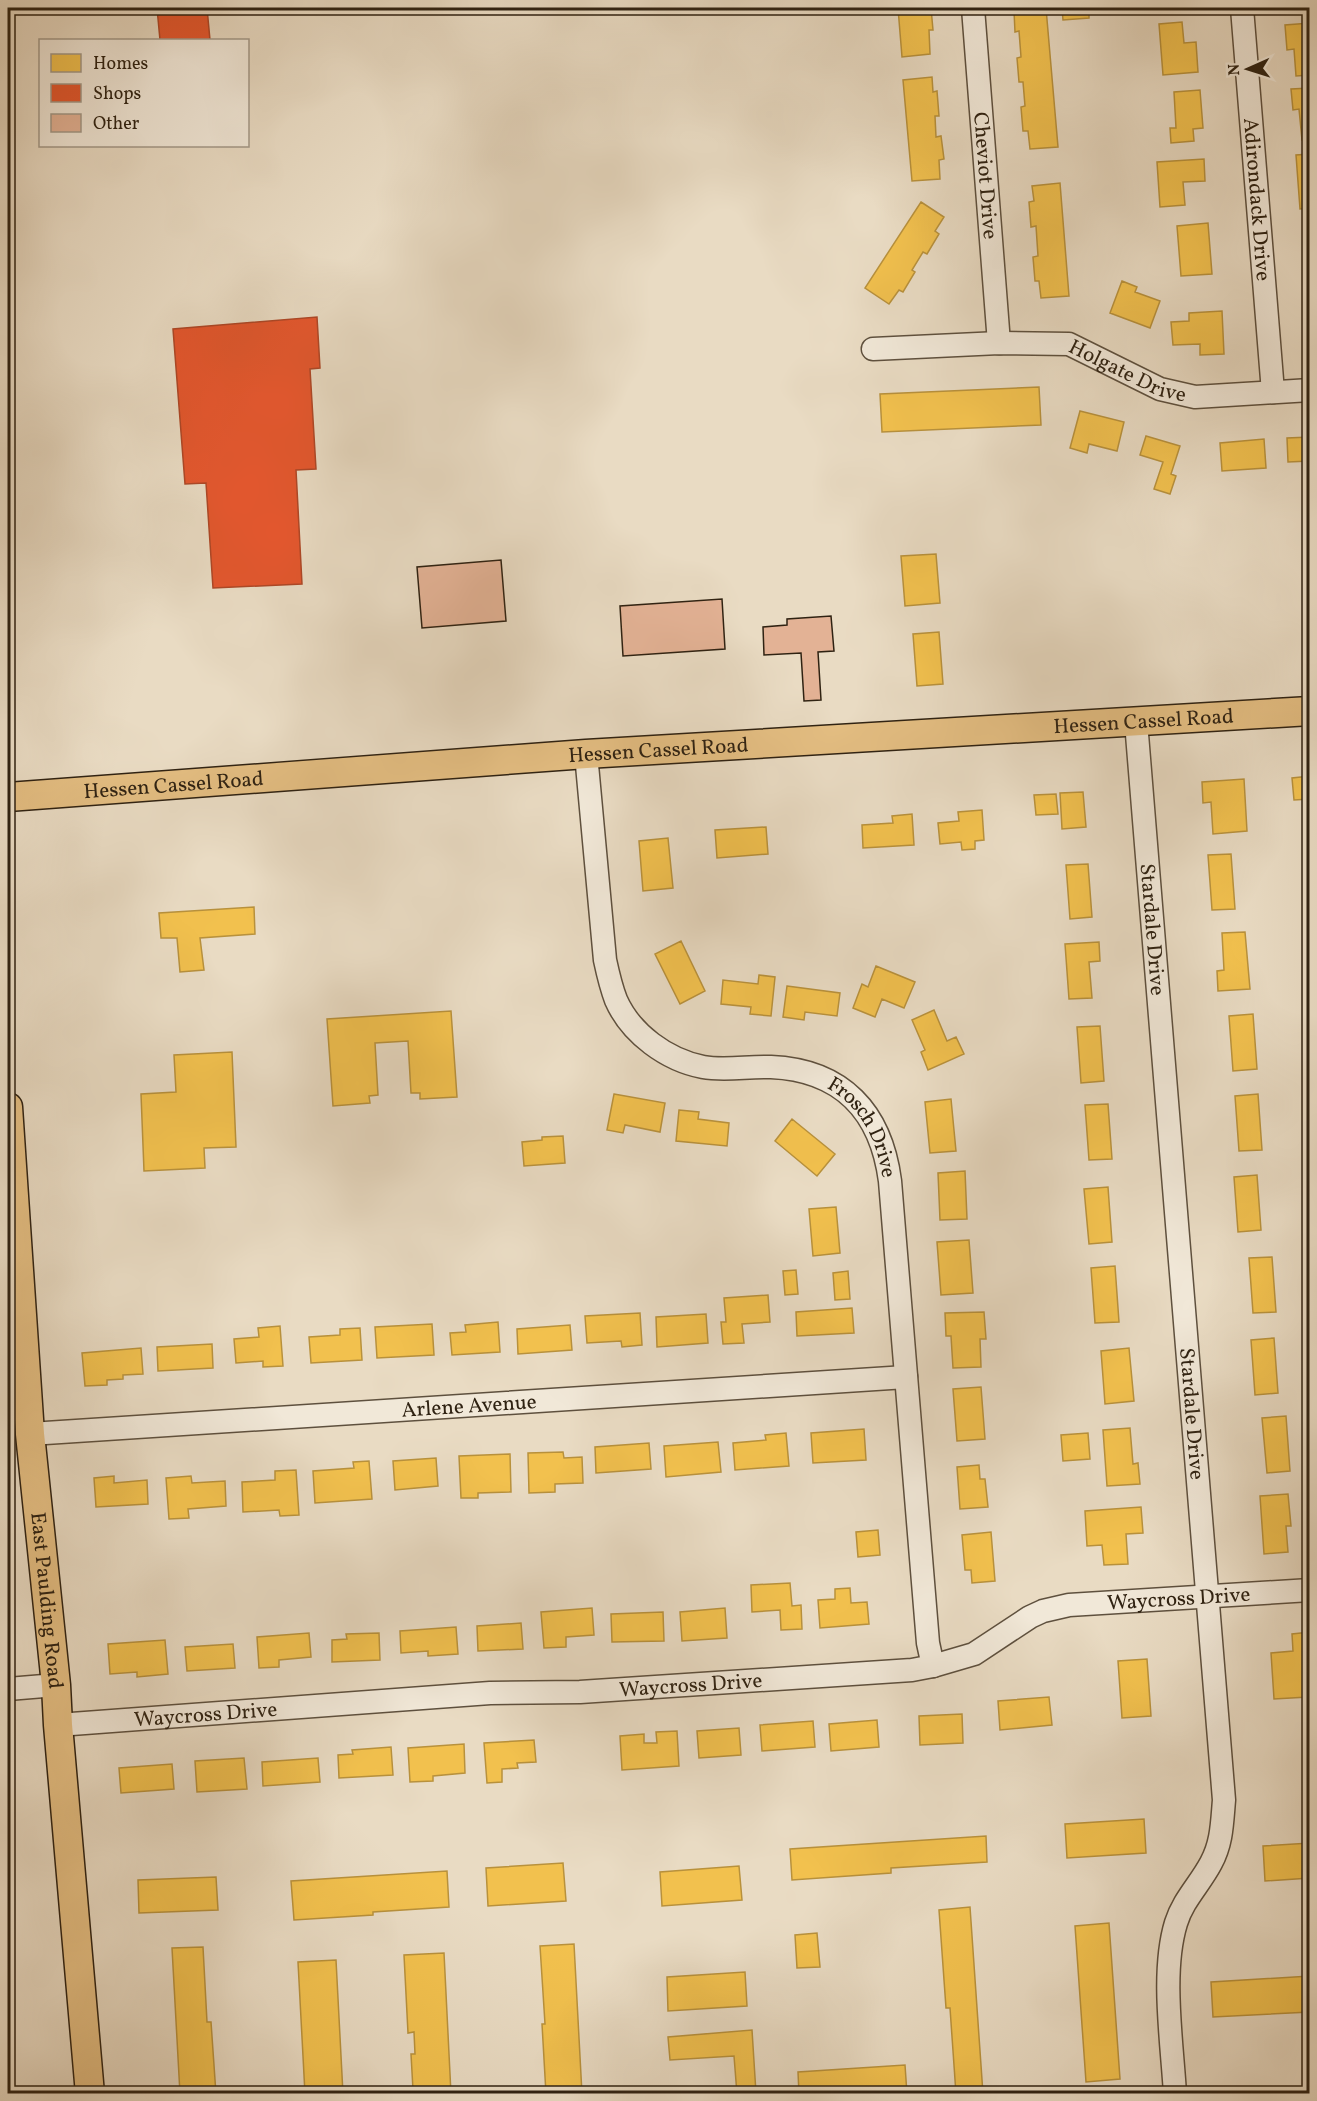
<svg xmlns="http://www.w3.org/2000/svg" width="1317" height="2101" font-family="Vollkorn,serif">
<rect width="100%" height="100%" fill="#e9dbc3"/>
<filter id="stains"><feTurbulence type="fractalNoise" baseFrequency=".00333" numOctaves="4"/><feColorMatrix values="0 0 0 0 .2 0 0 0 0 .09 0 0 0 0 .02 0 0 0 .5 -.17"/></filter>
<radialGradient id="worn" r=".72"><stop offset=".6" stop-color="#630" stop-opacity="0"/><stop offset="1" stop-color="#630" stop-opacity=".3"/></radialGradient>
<path fill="#f2c14e" stroke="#b8913c" stroke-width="1.5" d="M898 8H931L933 30H929L930 54 902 57Z
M1017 8H1046L1058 147 1030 149 1028 131H1023L1021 107 1025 106 1023 82H1019L1017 58 1021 57 1019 31 1015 32 1014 11H1017Z
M1062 8H1089V18L1063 20Z
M1182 22 1184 43 1196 42 1198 72 1163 75 1159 24Z
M1310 23V75L1296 76 1294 49 1287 50 1285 25Z
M932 77 933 92 937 91 939 116H935L936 137 941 136 944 159 939 160 940 179 912 181 903 80Z
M1310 88V140H1302L1299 109 1293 110 1291 89Z
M1200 90 1203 128 1193 129 1194 141 1171 143 1170 128H1176L1174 92Z
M1310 154V208L1300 209 1296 155Z
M1204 159 1205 181 1183 182 1185 205 1160 207 1157 162Z
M1060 183 1069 296 1041 298 1039 281H1035L1033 257 1038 256 1036 226 1031 227 1029 202 1034 201 1032 186Z
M921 202 944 217 935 231 939 234 927 254 923 252 912 270 915 272 903 292 899 290 889 304 865 288Z
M1208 223 1212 274 1181 276 1177 226Z
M1122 281 1137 287 1135 292 1160 301 1150 328 1110 313Z
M1222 311 1224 354 1200 355V344L1173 345 1171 322 1189 321V313Z
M1039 387 1041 425 882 432 880 394Z
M1080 411 1124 422 1117 451 1089 444 1087 453 1070 448Z
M1146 436 1180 446 1171 474 1176 476 1170 494 1154 489 1163 462 1140 455Z
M1310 437V461L1288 462 1287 438Z
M1264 439 1266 468 1222 471 1220 443Z
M936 554 940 603 905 606 901 556Z
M939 632 943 684 917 686 913 634Z
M1310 776V799L1294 800 1292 778Z
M1244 779 1247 831 1213 834 1211 802 1203 803 1202 782Z
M1083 792 1086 827 1062 829 1060 793Z
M1056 794 1058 814 1036 815 1034 795Z
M982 810 984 840 975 841V849L962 850 961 842 940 844 938 823 959 821 958 812Z
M912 814 914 845 863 848 862 825 893 823 892 816Z
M766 827 768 854 717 858 715 830Z
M668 838 673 888 643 891 639 841Z
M1231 854 1235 909 1212 910 1208 855Z
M1088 864 1092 917 1070 919 1066 865Z
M254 907 255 934 200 938 204 970 180 972 177 938H161L159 913Z
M1245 932 1250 989 1218 991 1217 971 1224 970 1222 933Z
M681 941 705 991 680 1004 655 954Z
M1099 942 1100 961 1089 962 1092 998 1069 999 1065 944Z
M876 966 915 982 904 1008 882 999 875 1017 853 1008 862 984 868 987Z
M759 975 775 977 771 1016 750 1014 751 1007 721 1004 723 980 758 984Z
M787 986 840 993 837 1016 805 1012 804 1020 783 1017Z
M934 1010 947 1041 956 1037 964 1054 928 1070 921 1052 925 1050 912 1020Z
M451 1011 457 1097 420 1099V1093H411L408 1041 375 1043 378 1095 369 1096 370 1103 333 1106 327 1019Z
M1253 1014 1257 1069 1233 1071 1229 1016Z
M1100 1026 1104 1081 1081 1083 1077 1027Z
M232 1052 236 1147 204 1148 205 1168 144 1171 141 1094 176 1092 174 1055Z
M614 1094 665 1103 660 1132 625 1125 623 1133 607 1130Z
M1258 1094 1262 1150 1239 1151 1235 1096Z
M951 1099 956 1151 930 1153 925 1102Z
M1108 1104 1112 1159 1089 1160 1085 1105Z
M679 1110 699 1112 698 1119 729 1123 727 1146 676 1141Z
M792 1119 835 1154 817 1176 775 1141Z
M563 1136 565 1163 524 1166 522 1142 542 1140V1137Z
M965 1171 967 1219 940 1220 938 1173Z
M1257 1175 1261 1230 1238 1232 1234 1177Z
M1108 1187 1112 1242 1089 1244 1084 1189Z
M836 1207 840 1253 813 1256 809 1209Z
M969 1240 973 1293 941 1295 937 1242Z
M1272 1257 1276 1312 1253 1313 1249 1258Z
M1115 1266 1119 1322 1095 1323 1091 1268Z
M796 1270 798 1294 785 1295 783 1271Z
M848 1271 850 1299 835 1300 833 1273Z
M768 1295 770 1322 742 1324 744 1343 723 1344 721 1322H726L724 1298Z
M852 1308 854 1333 797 1336 796 1312Z
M984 1312 986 1339H980L981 1367 953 1368 951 1336H946L945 1313Z
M640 1313 642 1345 622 1347 621 1341 587 1343 585 1316Z
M706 1314 708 1343 657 1347 656 1317Z
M498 1322 500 1352 452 1355 450 1333 466 1332 465 1325Z
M432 1324 434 1355 377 1358 375 1327Z
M570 1325 572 1350 518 1354 517 1329Z
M280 1326 283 1366 263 1367V1361L236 1363 234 1339 259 1337 258 1328Z
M360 1328 362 1360 311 1363 309 1337 340 1335V1329Z
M1274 1338 1278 1393 1255 1395 1251 1340Z
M212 1344 213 1368 158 1371 157 1347Z
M141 1348 143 1374 123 1375V1379L107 1380V1385L85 1386 82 1353Z
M1129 1348 1134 1401 1105 1404 1101 1351Z
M981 1387 985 1439 957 1441 953 1389Z
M1286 1416 1290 1471 1267 1473 1262 1418Z
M1130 1428 1133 1464 1138 1463 1140 1484 1107 1486 1103 1430Z
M864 1429 866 1460 813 1463 811 1433Z
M786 1433 789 1466 735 1470 733 1443 766 1440 765 1435Z
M1088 1433 1090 1459 1063 1461 1061 1435Z
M718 1442 721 1472 666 1477 664 1446Z
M649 1443 651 1469 596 1473 595 1447Z
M563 1452 564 1458 582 1457 583 1483 555 1484V1492L529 1493 528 1453Z
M510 1454 511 1492 478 1493V1498H461L459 1456Z
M436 1458 438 1486 395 1490 393 1461Z
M369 1461 372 1499 315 1503 313 1471 354 1468 353 1462Z
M979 1465 980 1479H985L988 1507 960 1509 957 1467Z
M296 1470 299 1515 280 1516 279 1510 243 1512 242 1482 275 1480V1471Z
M114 1476V1483L147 1480 148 1504 96 1507 94 1478Z
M191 1476 192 1483 225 1481 226 1506 188 1509 189 1518 169 1519 166 1478Z
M1288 1494 1291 1526H1286L1288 1552 1264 1554 1260 1496Z
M1141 1507 1143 1533 1126 1534 1128 1564 1104 1565 1102 1545 1087 1546 1085 1511Z
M878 1530 880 1555 858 1557 856 1532Z
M991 1532 995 1581 972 1583 971 1570H965L962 1535Z
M790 1583 792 1606 801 1605 802 1629 781 1630 780 1610 752 1612 751 1585Z
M850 1588 851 1603 867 1602 869 1624 820 1628 818 1600 835 1599V1589Z
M592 1608 594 1635 566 1637V1647L544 1648 541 1612Z
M725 1608 727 1638 682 1641 680 1612Z
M663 1612 664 1641 612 1642 611 1614Z
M521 1623 523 1649 478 1651 477 1626Z
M456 1627 458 1654 428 1656V1651L401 1653 400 1631Z
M1310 1632V1652H1305L1308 1697 1274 1699 1271 1653 1293 1651 1292 1634Z
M309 1633 311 1657 279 1660V1667L259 1668 257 1637Z
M379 1633 380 1660 332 1662V1640L347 1639 346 1634Z
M165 1640 168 1674 137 1677V1672L110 1674 108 1644Z
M233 1644 235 1668 187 1671 185 1647Z
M1147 1659 1151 1716 1122 1718 1118 1661Z
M1049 1697 1052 1725 1000 1730 998 1701Z
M962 1714 963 1743 920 1745 919 1716Z
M877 1720 879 1747 831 1751 829 1724Z
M813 1721 815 1747 762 1751 760 1725Z
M739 1728 741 1755 699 1758 697 1731Z
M677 1731 679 1766 622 1770 620 1736 644 1734V1743H657L656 1732Z
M534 1740 536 1762 517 1763 518 1768 502 1769V1782L487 1783 484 1743Z
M464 1744 465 1773 433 1776V1781L410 1782 408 1748Z
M391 1747 393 1775 339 1778 338 1755 353 1754 352 1750Z
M244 1758 247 1789 197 1792 195 1761Z
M318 1758 320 1782 263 1786 262 1762Z
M172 1764 174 1789 121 1793 119 1768Z
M1144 1819 1146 1853 1067 1858 1065 1824Z
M986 1836 987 1862 891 1868V1873L792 1880 790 1849Z
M1310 1843V1878L1265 1881 1263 1846Z
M563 1863 566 1901 488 1906 486 1868Z
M739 1866 742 1900 662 1906 660 1872Z
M447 1871 449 1907 373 1912V1915L294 1920 291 1881Z
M216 1877 218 1910 139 1913 138 1880Z
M970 1907 983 2094H956L950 2008H946L939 1910Z
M1109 1923 1120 2079 1086 2082 1075 1926Z
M817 1933 820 1967 797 1968 795 1935Z
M574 1944 582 2094H546L542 2024H545L540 1946Z
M203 1947 207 2022H211L216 2094H180L172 1948Z
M444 1953 451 2094H417V2089L413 2090 411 2054H415L414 2032 408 2033 404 1955Z
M336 1960 343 2094H305L298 1962Z
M745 1972 747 2006 668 2011 667 1977Z
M1310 1976V2012L1213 2017 1211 1982Z
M752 2030 756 2093 737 2094 734 2056 670 2060 668 2037Z
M905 2065 907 2094H799L798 2072Z"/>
<path fill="#e4572e" stroke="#ae4726" stroke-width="1.5" d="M157 8H207L210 40H160Z
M317 317 320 368 310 369 316 469 296 470 302 584 213 588 206 483 185 484 173 329Z"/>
<path fill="#e3b295" stroke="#2f2212" stroke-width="1.5" d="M501 560 506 621 422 628 417 567Z
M722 599 725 649 623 656 620 606Z
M831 616 834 651 818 652 821 700 804 701 801 653 764 655 763 627 787 625V619Z"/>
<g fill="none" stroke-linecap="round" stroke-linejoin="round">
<g stroke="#5e503e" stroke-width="25">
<g id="minor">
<path id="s1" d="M973 8 999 343"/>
<path id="s2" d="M1242 8 1273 392"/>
<path id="s3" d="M873 349 999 343 1069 344 1160 389 1195 397 1310 390"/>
<path id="s4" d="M1136 722 1224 1800C1222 1823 1222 1843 1211 1863 1200 1884 1183 1900 1176 1923 1161 1972 1172 2042 1175 2094"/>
<path id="s5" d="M586 754 605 960C608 974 611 987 616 1000 631 1034 667 1060 703 1067 726 1071 748 1066 771 1067 842 1070 881 1112 890 1181L928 1643 933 1666"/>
<path id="s6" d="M30 1434 906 1377"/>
<path d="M8 1689 56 1685"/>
<path id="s7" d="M58 1725 490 1693 580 1692 912 1670 933 1666 974 1654 1030 1617 1043 1611 1069 1605 1310 1590"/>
</g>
</g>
<g stroke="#2f2212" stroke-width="31">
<g id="major">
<path id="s8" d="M8 797 586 754 1310 711"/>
<path id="s9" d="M8 1107 30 1434 56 1685 58 1725 90 2094"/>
</g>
</g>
<use href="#minor" stroke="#f1e8d8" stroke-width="22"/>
<use href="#major" stroke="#e4be82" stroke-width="28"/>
</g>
<g text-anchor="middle" stroke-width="6" stroke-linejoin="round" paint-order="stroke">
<g font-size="21" fill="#2f2212" stroke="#f1e8d8">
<text dy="7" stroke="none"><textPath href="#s1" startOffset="168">Cheviot Drive</textPath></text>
<text dy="7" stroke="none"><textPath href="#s2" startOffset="192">Adirondack Drive</textPath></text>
<text dy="7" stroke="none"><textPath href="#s3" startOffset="261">Holgate Drive</textPath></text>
<text dy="7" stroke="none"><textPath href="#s8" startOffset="1138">Hessen Cassel Road</textPath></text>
<text dy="7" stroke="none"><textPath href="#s8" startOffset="652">Hessen Cassel Road</textPath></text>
<text dy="7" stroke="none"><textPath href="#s8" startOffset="166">Hessen Cassel Road</textPath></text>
<text dy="7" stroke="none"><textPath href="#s4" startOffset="208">Stardale Drive</textPath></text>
<text dy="7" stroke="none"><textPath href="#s5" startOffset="550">Frosch Drive</textPath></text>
<text dy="7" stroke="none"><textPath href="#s6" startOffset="440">Arlene Avenue</textPath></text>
<text dy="7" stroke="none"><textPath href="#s4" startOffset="694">Stardale Drive</textPath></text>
<text dy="7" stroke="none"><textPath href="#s7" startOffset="1138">Waycross Drive</textPath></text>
<text dy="7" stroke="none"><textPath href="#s9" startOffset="495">East Paulding Road</textPath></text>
<text dy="7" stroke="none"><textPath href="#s7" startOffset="634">Waycross Drive</textPath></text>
<text dy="7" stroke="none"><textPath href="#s7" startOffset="148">Waycross Drive</textPath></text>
</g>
</g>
<rect width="1317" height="2101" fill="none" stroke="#e9dbc3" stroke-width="30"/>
<rect x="9" y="9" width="1299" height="2083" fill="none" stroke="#2f2212" stroke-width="3"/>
<rect x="15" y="15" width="1287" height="2071" fill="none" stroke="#2f2212" stroke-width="1.5"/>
<rect x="39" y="39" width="210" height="108" fill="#f1e8d8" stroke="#a39989" stroke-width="1.5"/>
<rect x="51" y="54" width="30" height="18" fill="#f2c14e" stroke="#a39989" stroke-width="1.5"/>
<text x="93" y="69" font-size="18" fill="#2f2212">Homes</text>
<rect x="51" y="84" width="30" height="18" fill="#e4572e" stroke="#a39989" stroke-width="1.5"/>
<text x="93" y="99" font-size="18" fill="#2f2212">Shops</text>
<rect x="51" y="114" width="30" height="18" fill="#e3b295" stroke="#a39989" stroke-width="1.5"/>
<text x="93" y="129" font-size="18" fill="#2f2212">Other</text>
<g transform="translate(1248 69) rotate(267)" stroke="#f1e8d8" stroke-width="4.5" paint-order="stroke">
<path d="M0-4.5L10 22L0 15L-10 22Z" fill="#2f2212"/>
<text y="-9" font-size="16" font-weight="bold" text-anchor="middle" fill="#2f2212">N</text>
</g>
<rect width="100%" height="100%" filter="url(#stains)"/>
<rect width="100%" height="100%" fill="url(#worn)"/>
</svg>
